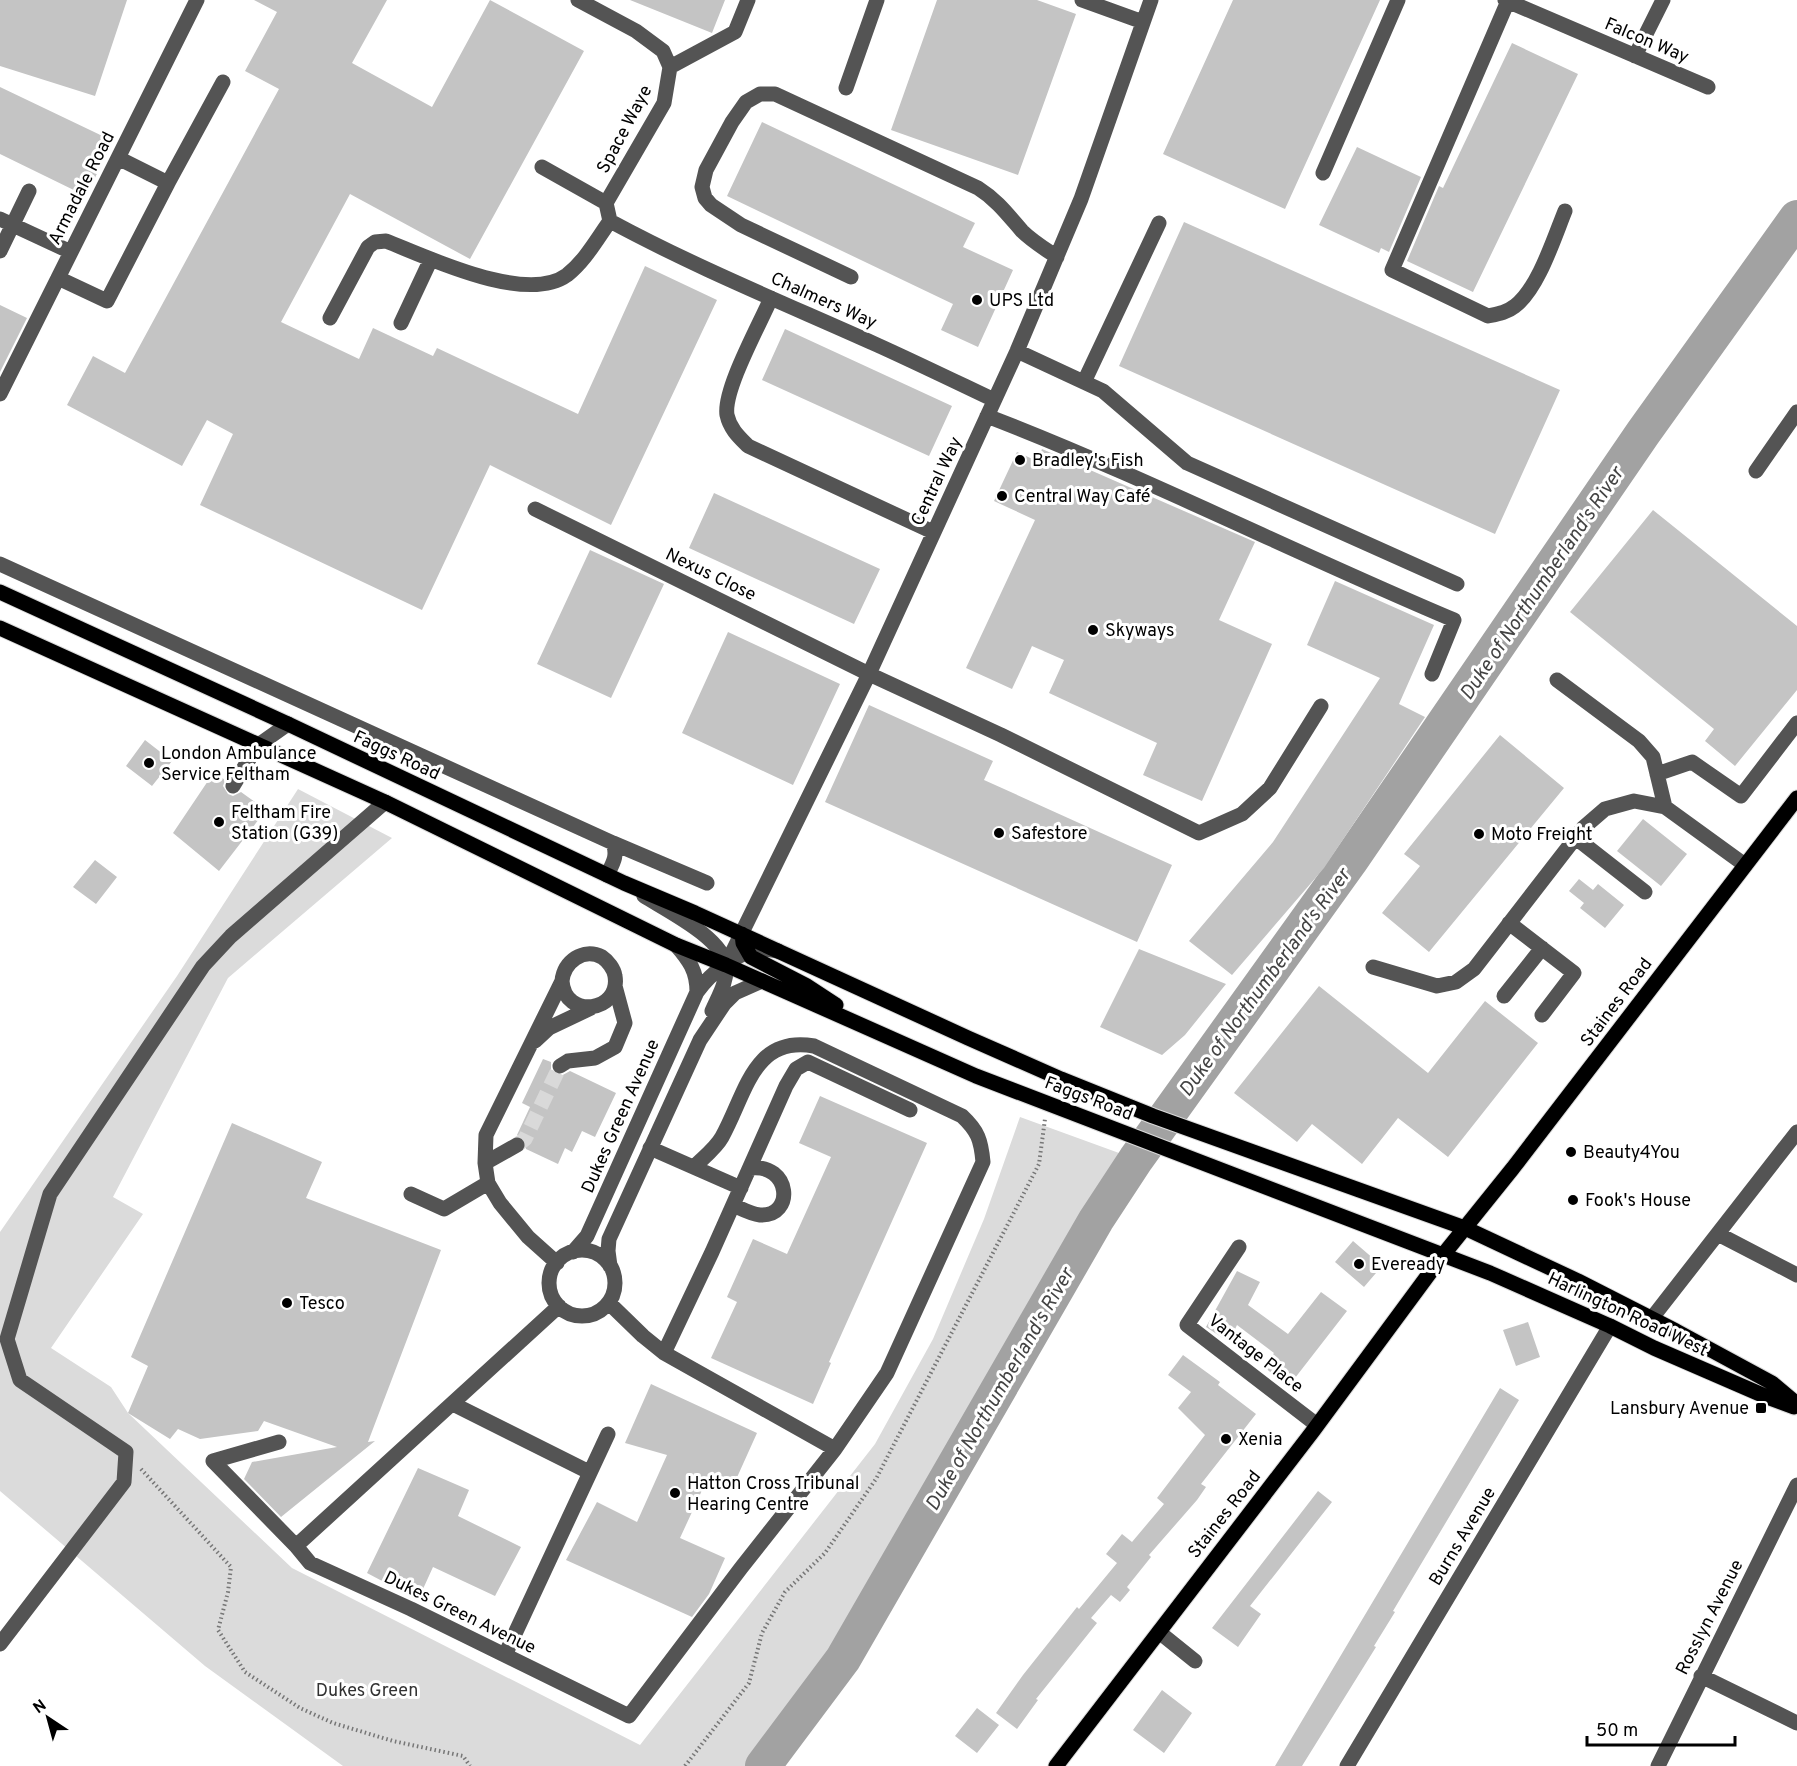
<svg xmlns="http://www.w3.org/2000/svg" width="1797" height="1766" font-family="Overpass,sans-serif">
<rect width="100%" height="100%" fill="#fff"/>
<path fill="#dbdbdb" d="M298 789 392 838 228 978 113 1197 143 1214 51 1348 111 1387 128 1413 292 1568 640 1745 875 1444 933 1339 984 1219 1020 1117 1119 1153C1003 1361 892 1575 748 1766H343L205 1666 0 1491V1232L177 976Z"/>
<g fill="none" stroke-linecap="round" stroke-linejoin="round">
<path stroke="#a2a2a2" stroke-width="36" d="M763 1766 843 1659 1096 1220 1136 1159 1350 861 1643 433 1797 218"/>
</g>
<path fill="#c4c4c4" d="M0 0H127L95 96 0 66Z
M254 0H387L352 63 432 107 490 0 584 51 470 259 350 194 281 322 359 359 373 328 433 356 437 348 578 414 645 266 717 300 611 525 490 465 422 610 200 505 233 434 207 420 182 466 67 405 93 356 125 373 279 89 245 71 277 12Z
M630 0H725L712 33Z
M937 0H1037L1076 14 1018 175 891 130Z
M1233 0H1380L1285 209 1163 154Z
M1512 43 1578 74 1473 292 1407 261 1439 186 1443 188Z
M0 87 113 141 86 196 0 154Z
M762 122 975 223 963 247 1013 270 978 347 941 330 953 304 727 196Z
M1357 147 1421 177 1389 252 1381 248 1379 253 1319 225Z
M1184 222 1560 390 1495 534 1119 366Z
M0 305 27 318 0 372Z
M785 329 952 406 929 456 762 380Z
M1042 449 1255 542 1219 620 1272 644 1202 801 1143 775 1157 743 1049 693 1064 660 1032 646 1012 689 966 668 1035 520 994 501 1017 452 1037 461Z
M714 493 880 569 854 624 689 548Z
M1653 510 1797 626V690L1735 766 1705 741 1714 729 1570 612Z
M590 550 664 584 611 698 537 664Z
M1335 581 1434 625 1399 704 1425 717 1324 868 1232 975 1189 941 1273 842 1380 678 1307 645Z
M728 632 840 684 793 785 682 733Z
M869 705 993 761 984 780 1172 865 1137 942 825 802Z
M1500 735 1564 788 1429 952 1382 913 1420 866 1404 854Z
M145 740 172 761 152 786 126 766Z
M214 772 225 780 223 786 228 794 233 796 241 792 266 810 219 871 173 833Z
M1643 819 1687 854 1661 886 1617 851Z
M95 860 117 877 96 904 73 887Z
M1579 879 1593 890 1598 884 1624 905 1605 928 1580 908 1584 903 1569 891Z
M1139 949 1226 984 1185 1035 1162 1055 1100 1027Z
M1319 986 1428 1073 1485 1001 1538 1043 1448 1157 1398 1118 1362 1164 1312 1124 1297 1142 1234 1093Z
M543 1059 551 1062V1071L556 1075 561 1076 570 1071 616 1093 595 1137 582 1131 572 1152 565 1148 558 1164 526 1149 525 1140 517 1135 530 1107 522 1103Z
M820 1096 927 1143 829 1362 831 1363 813 1404 711 1358 737 1302 727 1297 753 1239 787 1254 831 1157 799 1143Z
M232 1123 322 1162 306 1198 441 1250 368 1442 375 1441 281 1517 244 1479 252 1462 337 1447 264 1421 258 1431 200 1439 178 1429 170 1439 128 1413 148 1366 131 1357Z
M1353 1241 1382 1266 1364 1287 1335 1262Z
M1237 1271 1260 1282 1248 1305 1288 1334 1321 1292 1347 1311 1288 1387 1263 1366 1274 1353 1237 1325 1229 1342 1206 1327Z
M1528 1322 1540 1357 1516 1366 1503 1330Z
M1183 1355 1220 1382 1218 1385 1256 1414 1201 1484 1206 1487 1197 1500 1149 1555 1151 1557 1127 1587 1130 1590 1120 1602 1111 1595 1091 1618 1097 1623 1036 1699 1038 1700 1017 1729 996 1713 1023 1675 1077 1607 1079 1609 1117 1563 1106 1554 1122 1534 1132 1542 1164 1504 1157 1498 1205 1435 1178 1408 1191 1392 1168 1375Z
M651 1384 757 1433 734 1484 710 1473 680 1538 725 1558 709 1594 692 1617 566 1560 597 1502 637 1522 667 1455 625 1443Z
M1500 1388 1519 1400 1393 1611 1395 1612 1374 1646 1376 1647 1302 1766H1275Z
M418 1468 469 1490 458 1516 521 1547 495 1596 433 1567 418 1600 367 1573Z
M1318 1491 1332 1502 1250 1606 1261 1614 1238 1647 1212 1628Z
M1162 1690 1192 1713 1164 1753 1133 1730Z
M977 1708 999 1725 977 1753 955 1736Z"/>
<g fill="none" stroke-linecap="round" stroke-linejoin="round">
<path stroke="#d9d9d9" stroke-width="15" stroke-dasharray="15 8" stroke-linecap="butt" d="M517 1145 525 1139 560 1066"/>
<g stroke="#dbdbdb" stroke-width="17">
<path id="major" d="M0 592 288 724 624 883 695 913 968 1038 1061 1079 1153 1116 1465 1228 1578 1281 1676 1331 1772 1383 1797 1404
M0 628 385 802 676 945 726 965 976 1076 1490 1273 1610 1326 1654 1348 1767 1397 1794 1407
M742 934 743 943 751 957 807 986 836 1005
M1056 1766 1313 1431 1443 1255 1513 1168 1797 798"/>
</g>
<path stroke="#767676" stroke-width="4" stroke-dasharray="1.5 3" stroke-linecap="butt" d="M141 1469 231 1567 228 1592 218 1630 245 1672 300 1708 333 1723 393 1741 463 1756 470 1766
M685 1766 749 1683 762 1633 785 1592 825 1553 876 1479 1039 1164 1045 1119"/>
<path stroke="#545454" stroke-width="15" d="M578 0 636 31 663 51 670 67 664 103 606 203 610 221C695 267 786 304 875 344 915 362 954 381 994 400
M1082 0 1143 22
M1505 0 1708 87
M1508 1 1392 270 1488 316C1498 314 1506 313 1515 306 1538 289 1554 238 1565 211
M1635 56 1663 0
M670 67 735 32 748 0
M846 88 877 0
M542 167 606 203
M1323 173 1398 0
M168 183 223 82
M0 219 71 252
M0 251 29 191
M851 277 741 225 711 205 705 198 702 187 706 170 732 122 746 102 760 94H775L978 188C997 200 1008 215 1022 231 1032 241 1045 249 1057 257
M58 278 107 301 168 183 118 158
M771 298C760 324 723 390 727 415 730 429 739 437 748 446L933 532
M330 318 368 247 375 242 386 241C427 257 526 305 567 275 585 261 597 239 610 221
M401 323 431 259
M1017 351 1103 391 1187 463 1457 584
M1084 382 1159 223
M0 394 197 0
M987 416C1145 477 1297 554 1454 620L1432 674
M1756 471 1797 412
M535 509 869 674 1001 735 1199 833 1242 814 1270 788 1321 706
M0 564 613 843C618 856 613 863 607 875
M1557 680 1639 741 1653 757 1665 807
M1657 774 1692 762 1741 796 1797 723
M233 786 257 746 288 724
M1576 838 1645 892
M613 843 707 883
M644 896C666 910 725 939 726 967 727 983 718 997 712 1011
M1509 923 1574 973 1542 1015
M676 945C689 960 697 971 697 992
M726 965 869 674 1017 351 1081 199 1151 0
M1373 967 1437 986 1456 982 1474 969 1583 828 1605 809 1634 801 1665 807 1745 865
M1504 996 1542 948
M535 1041 549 1028 591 1008
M560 1066 568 1061 595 1058 615 1047 625 1023 615 986
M650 1148 741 1188
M485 1163 517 1145
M411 1194 444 1209 488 1183
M733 1205C742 1209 751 1214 760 1215 795 1217 791 1163 750 1168
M1718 1234 1797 1275
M1239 1247 1187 1325 1317 1425
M549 1283a33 33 0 1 1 66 0a33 33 0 1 1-66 0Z
M573 1252 587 1236 697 992C711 973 735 953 759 950 765 949 772 950 778 951
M557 1263 528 1237 500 1203 488 1183 485 1163 486 1135 562 981C564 962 583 947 602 957 608 961 614 969 615 976 621 1012 565 1020 562 981
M610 1266 608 1251 609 1239 700 1040 724 1004 735 993 762 981
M609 1303 643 1336 664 1353 835 1449
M559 1306 296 1546 310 1563 411 1609 629 1716 741 1568 835 1449 887 1373 983 1162C981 1140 978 1131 962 1116L814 1046C753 1035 746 1094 722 1137 716 1148 703 1158 694 1167
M1652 1318 1797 1132
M664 1353 712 1252 786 1086 796 1069 808 1062 910 1110
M453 1404 589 1472
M279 1442 213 1461 296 1546
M1159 1632 1195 1661
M0 1644 124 1482 126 1452 20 1380 7 1339 50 1194 203 966 231 936 385 802
M505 1655 608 1434
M1701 1676 1797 1723
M1347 1766 1610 1326
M1658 1766 1797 1485"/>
<use href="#major" stroke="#000" stroke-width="15"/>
</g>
<g fill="#000" stroke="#fff" stroke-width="2">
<circle cx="977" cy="300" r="6"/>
<circle cx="1020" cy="460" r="6"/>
<circle cx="1002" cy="496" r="6"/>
<circle cx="1093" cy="630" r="6"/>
<circle cx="149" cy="763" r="6"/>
<circle cx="219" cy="822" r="6"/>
<circle cx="999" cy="833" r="6"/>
<circle cx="1479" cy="834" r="6"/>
<circle cx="1571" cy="1152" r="6"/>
<circle cx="1573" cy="1200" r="6"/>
<circle cx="1359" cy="1264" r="6"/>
<circle cx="287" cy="1303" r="6"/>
<rect x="1755" y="1402" width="12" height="12" rx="3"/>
<circle cx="1226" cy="1439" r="6"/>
<circle cx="675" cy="1493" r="6"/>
</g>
<g text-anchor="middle" stroke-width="6" stroke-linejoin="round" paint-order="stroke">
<g font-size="18" fill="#000" stroke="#fff">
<text transform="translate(1647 40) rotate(23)" y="6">Falcon Way</text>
<text transform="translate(624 129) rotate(-62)" y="6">Space Waye</text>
<text transform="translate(81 188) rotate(-63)" y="6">Armadale Road</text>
<text transform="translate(824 300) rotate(24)" y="6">Chalmers Way</text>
<text transform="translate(936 481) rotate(-65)" y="6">Central Way</text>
<text transform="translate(711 574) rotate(26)" y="6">Nexus Close</text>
<text transform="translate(397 755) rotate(25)" y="6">Faggs Road</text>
<text transform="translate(1616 1002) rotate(-53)" y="6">Staines Road</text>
<text transform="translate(1089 1098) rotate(21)" y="6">Faggs Road</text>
<text transform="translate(620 1116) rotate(-66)" y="6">Dukes Green Avenue</text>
<text transform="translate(1628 1314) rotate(25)" y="6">Harlington Road West</text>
<text transform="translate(1256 1353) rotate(38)" y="6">Vantage Place</text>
<text transform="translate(1224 1514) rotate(-52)" y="6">Staines Road</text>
<text transform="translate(1462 1536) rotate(-59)" y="6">Burns Avenue</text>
<text transform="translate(460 1612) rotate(26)" y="6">Dukes Green Avenue</text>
<text transform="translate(1709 1617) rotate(-63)" y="6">Rosslyn Avenue</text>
</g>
<g font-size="18" fill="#000" stroke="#fff" text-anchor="start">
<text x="989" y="306">UPS Ltd</text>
<text x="1032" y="466">Bradley's Fish</text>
<text x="1014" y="502">Central Way Café</text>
<text x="1105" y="636">Skyways</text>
<text x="161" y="759">London Ambulance<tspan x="161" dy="21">Service Feltham</tspan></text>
<text x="231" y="818">Feltham Fire<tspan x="231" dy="21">Station (G39)</tspan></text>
<text x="1011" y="839">Safestore</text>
<text x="1491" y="840">Moto Freight</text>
<text x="1583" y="1158">Beauty4You</text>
<text x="1585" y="1206">Fook's House</text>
<text x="1371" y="1270">Eveready</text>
<text x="299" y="1309">Tesco</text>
<text x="1749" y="1414" text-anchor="end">Lansbury Avenue</text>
<text x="1238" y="1445">Xenia</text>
<text x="687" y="1489">Hatton Cross Tribunal<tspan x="687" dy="21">Hearing Centre</tspan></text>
</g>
<g font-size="18" fill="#323232" stroke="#fff">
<text x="367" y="1696">Dukes Green</text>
</g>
<g font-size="20" font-style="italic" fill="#434343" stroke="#fff">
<text transform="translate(1541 583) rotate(-56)" y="7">Duke of Northumberland's River</text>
<text transform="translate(1264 982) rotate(-54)" y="7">Duke of Northumberland's River</text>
<text transform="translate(999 1389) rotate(-60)" y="7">Duke of Northumberland's River</text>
</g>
</g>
<g transform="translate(48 1718) rotate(324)" stroke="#ffffff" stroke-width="4.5" paint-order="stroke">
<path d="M0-4.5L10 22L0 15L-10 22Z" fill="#000000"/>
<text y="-9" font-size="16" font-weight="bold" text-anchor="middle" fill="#000000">N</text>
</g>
<path d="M1587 1736v9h148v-9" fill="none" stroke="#000000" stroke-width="3"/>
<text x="1596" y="1736" font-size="18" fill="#000000" stroke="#ffffff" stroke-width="4.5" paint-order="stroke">50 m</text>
</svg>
